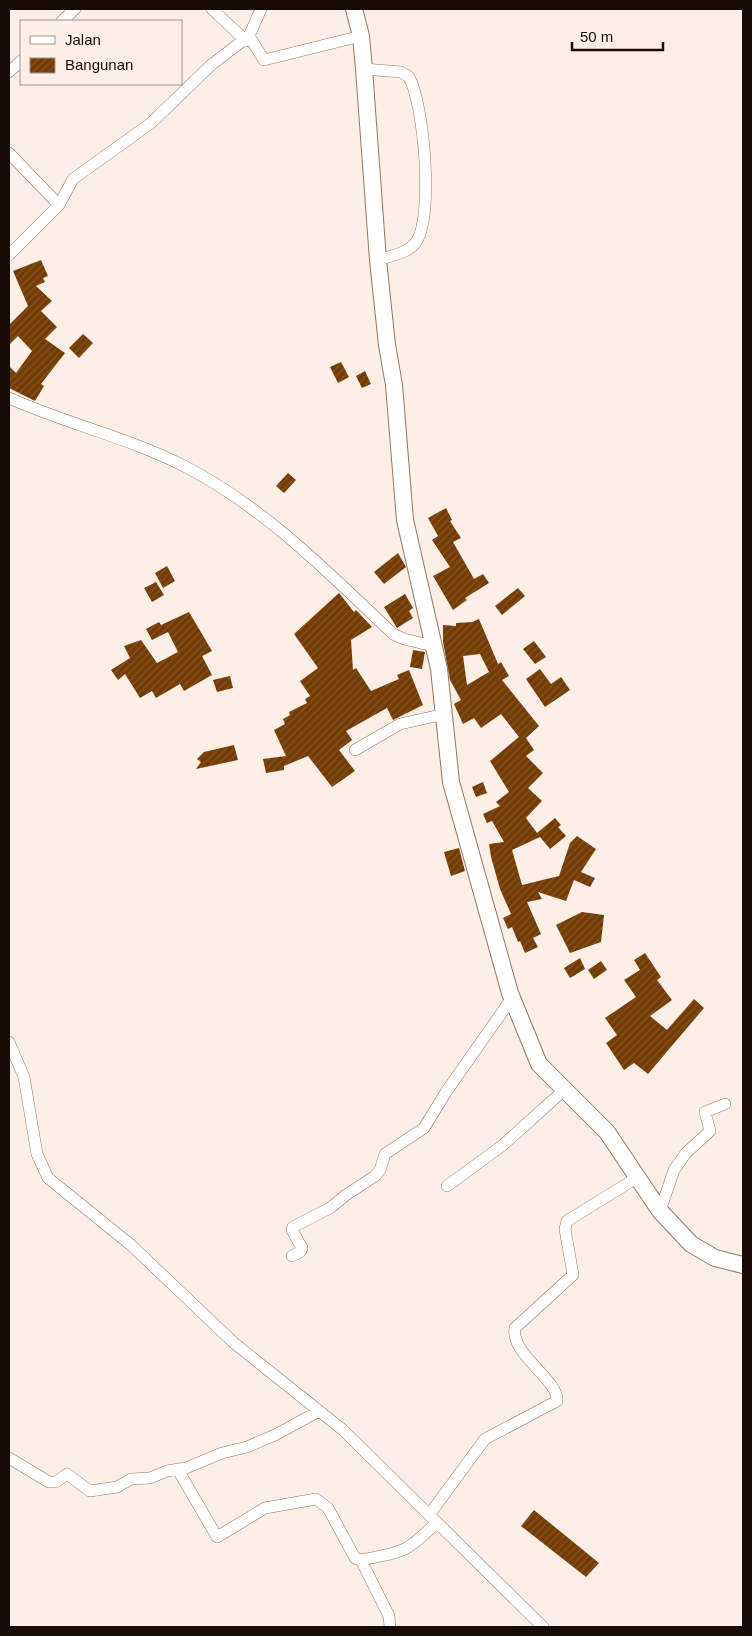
<svg xmlns="http://www.w3.org/2000/svg" width="752" height="1636" font-family="Arial,sans-serif">
<defs>
<pattern id="building-hatch" width="6" height="6" patternUnits="userSpaceOnUse" patternTransform="scale(1.25)"><rect width="6" height="6" fill="#743b03"/><path d="M-1 1l2-2M0 6l6-6M5 7l2-2" fill="none" stroke="#825426"/></pattern>
</defs>
<rect width="100%" height="100%" fill="#fdefe6"/>
<path fill="url(#building-hatch)" fill-rule="evenodd" d="M41 260 48 276 43 278 45 282 36 286 52 301 41 311 57 327 45 339 65 353 41 384 44 386 35 401 9 388V366L16 373 32 351 18 336 9 345V325L28 306 13 271Z
M83 334 93 343 79 358 69 348Z
M341 362 349 377 338 383 330 367Z
M365 371 371 384 362 388 356 376Z
M288 473 296 480 284 493 276 486Z
M446 508 452 520 450 521 461 538 453 542 474 579 483 574 489 583 465 598 467 600 453 610 433 576 450 567 432 540 438 536 428 518Z
M398 553 406 567 384 584 374 572Z
M167 566 175 581 163 588 155 573Z
M156 582 164 595 152 602 144 588Z
M518 588 525 596 502 615 495 606Z
M339 593 354 612 356 610 372 627 351 640 353 670 356 668 371 691 399 679 397 675 409 670 423 705 393 720 387 708 346 731 352 740 339 750 355 771 332 787 308 756 284 766V770L266 773 263 759 286 756 274 730 285 724 283 719 290 715 289 712 307 703 305 699 310 696 300 681 318 668 294 634Z
M405 594 413 608 409 611 413 618 397 628 384 607Z
M189 612 212 651 202 656 212 675 184 691 180 684 156 698 152 691 140 698 125 674 118 680 111 670 130 658 124 646 141 640 157 663 178 652 168 632 152 640 146 629 159 622 161 625Z
M479 619 498 664 501 662 509 676 502 680 539 726 526 738 534 750 526 756 543 773 528 788 542 801 526 818 537 833 555 818 561 825 558 827 566 836 550 849 540 837 512 850 522 885 559 876 570 843 577 836 596 849 581 872 595 878 590 887 574 880 566 901 538 892 542 899 527 902 541 934 533 938 538 947 525 953 520 941 518 942 512 927 508 929 503 918 511 914 500 889 491 857 489 844 504 842 492 821 487 823 483 814 500 806 496 802 509 792 490 761 519 737 501 714 481 728 474 718 463 724 454 704 461 700 450 680 443 642V625L456 626V623L472 622ZM480 654 489 672 467 685 463 656Z
M534 641 546 657 535 664 523 649Z
M413 650 425 652 422 669 410 667Z
M540 669 551 684 561 677 570 690 545 707 526 679Z
M230 676 233 688 217 692 213 680Z
M234 745 238 760 196 769 201 762 197 759 204 752Z
M483 782 487 793 476 797 472 787Z
M459 848 465 871 451 876 444 852Z
M582 912 604 915 601 942 570 953 556 925Z
M645 953 661 977 657 980 672 1000 650 1016 667 1030 694 999 704 1008 648 1074 634 1063 624 1070 606 1043 617 1035 605 1018 636 997 624 980 640 970 634 960Z
M580 958 585 969 570 978 564 968Z
M601 961 607 970 594 979 588 970Z
M534 1510 599 1563 586 1577 521 1526Z"/>
<g fill="none" stroke-linecap="round" stroke-linejoin="round">
<g stroke="#947661" stroke-width="12">
<path id="street" d="M212 9 246 41
M62 21 75 9
M249 36 261 9
M364 69 401 72 409 77C424 104 434 217 416 242 409 253 390 256 378 260
M9 72 21 61
M9 153 59 205
M9 255 59 205 73 179 151 123 211 65 249 36 264 60 361 36
M9 398C67 424 130 438 186 467 265 508 329 573 393 634L404 639 433 646
M355 750 400 724 445 714
M9 1042 24 1077 37 1154 48 1178 131 1245 234 1343 343 1430 543 1627
M447 1186 503 1145 564 1090
M660 1211 674 1170 686 1153 710 1131 705 1112 725 1104
M292 1256 300 1252 302 1248 292 1230 293 1227 330 1208 346 1195 375 1176 380 1170 385 1154 424 1128 446 1092 512 998
M9 1458 49 1482H56L67 1474 90 1491 117 1487 131 1479 150 1478 167 1471 186 1468 222 1453 247 1447 275 1435 319 1411
M178 1470 217 1537 265 1508 316 1499 328 1508 355 1558 361 1560C403 1552 406 1553 436 1523
M429 1515 485 1439 557 1401C559 1380 510 1354 515 1328L573 1275 565 1229 567 1221 638 1177
M361 1560 389 1616 390 1627"/>
</g>
<g stroke="#947661" stroke-width="18">
<path id="secondary" d="M354 9 361 36 364 69 378 260 387 345 394 385 405 520 439 669 451 782 510 993 539 1064 607 1132 660 1211 691 1244 715 1258 743 1265"/>
</g>
<use href="#street" stroke="#fff" stroke-width="11"/>
<use href="#secondary" stroke="#fff" stroke-width="16"/>
</g>
<rect width="752" height="1636" fill="none" stroke="#160c05" stroke-width="20"/>
<rect x="20" y="20" width="162" height="65" fill="#fdefe6" stroke="#a1948c"/>
<rect x="30" y="36" width="25" height="8" fill="#ffffff" stroke="#a1948c"/>
<text x="65" y="45" font-size="15" fill="#160c05">Jalan</text>
<rect x="30" y="58" width="25" height="15" fill="url(#building-hatch)" stroke="#a1948c"/>
<text x="65" y="70" font-size="15" fill="#160c05">Bangunan</text>
<path d="M572 42v8h91v-8" fill="none" stroke="#160c05" stroke-width="2.5"/>
<text x="580" y="42" font-size="15" fill="#160c05" stroke="#fdefe6" stroke-width="4" paint-order="stroke">50 m</text>
</svg>
